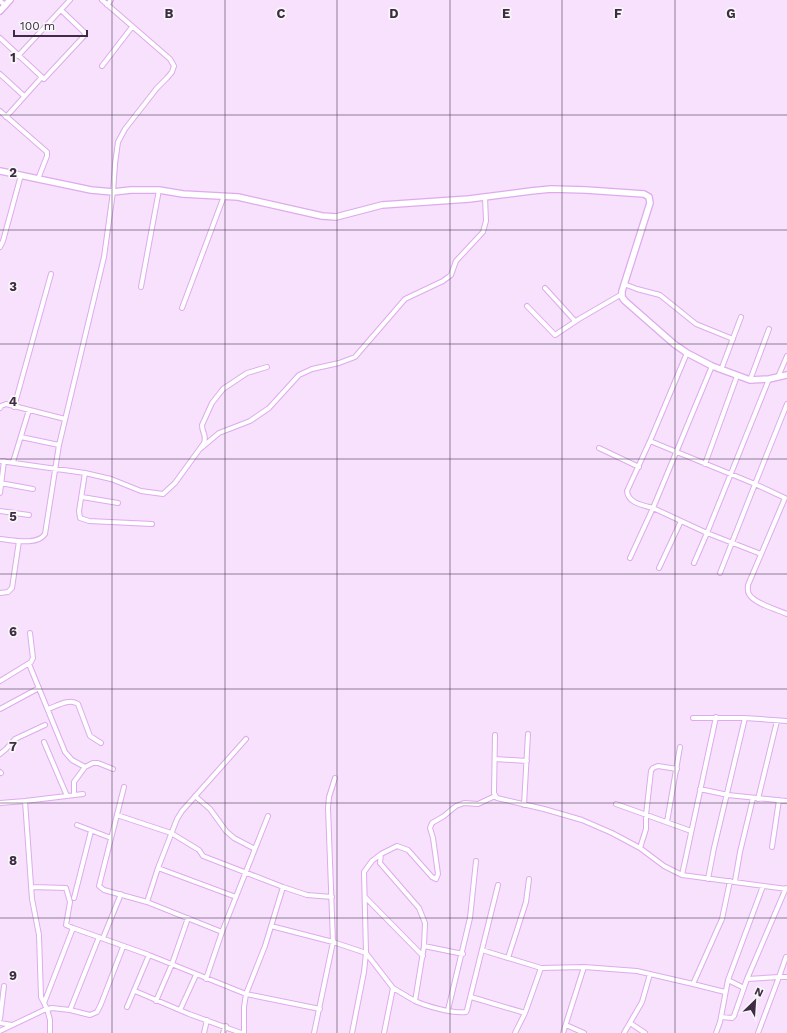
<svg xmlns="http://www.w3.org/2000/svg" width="787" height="1033" font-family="'Work Sans',sans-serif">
<rect width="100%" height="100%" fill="#f7e1fc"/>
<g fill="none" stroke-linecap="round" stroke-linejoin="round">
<g stroke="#dfaaed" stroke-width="6">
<path id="street" d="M0 1 5 5
M107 5 111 0
M0 38 44 79 85 35 84 32 61 10
M18 56 70 0
M102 66 132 27
M0 74 24 96
M0 111 47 152V156L38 179
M6 117 41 78
M0 247 3 241 21 175
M624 284 637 289 660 295 696 324 733 339
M141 287 159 190
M545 288 575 321
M527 306 555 335 579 319 622 294
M182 308 224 196
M687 353 650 441 755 484 787 404
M712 366 653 508 707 533 769 379
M721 370 741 317
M778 377 787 356
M750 380 769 329
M14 407 51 274
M0 408 1 406 6 404 65 419
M21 437 59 445
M599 448 639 467
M200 449 219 433 250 421 269 408 299 375 312 369 339 363 355 357 405 299 443 281 451 275 456 261 483 232 486 221 485 197
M0 461 85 473 111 479 141 491 163 494 175 483 204 443C207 434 202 434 202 425L212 403 223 389 247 373 267 367
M13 462 29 410
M705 464 737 376
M85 473 79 511 80 518 89 521 152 524
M0 483 33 489
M0 493 4 461
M82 497 118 503
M0 511 29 515
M0 539C13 540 37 546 45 534L59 445 104 257 113 192 115 164 118 142 125 129 157 88 167 78 172 72 174 66 170 59 102 0
M630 558 653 508C642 505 628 503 627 491L650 441
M694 563 707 533 761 554
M659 568 681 521
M720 573 755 484 785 498 748 585C748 588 747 591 749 594 753 603 778 610 787 614
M0 593 8 592 12 588 19 541
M29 664 65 752 72 760 85 767
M0 681 31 662 33 658 30 633
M0 709 39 688
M48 709C57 706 69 698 78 704L90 736 101 743
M693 718H745L787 721
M495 735 494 793 497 798 544 809 582 820 612 833 640 848 664 866 682 875 787 889
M44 742 67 796
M0 754 6 749 15 739 45 725
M495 759 527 761
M0 772 1 773
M124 787 99 886 104 890 147 902
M700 789 728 795 787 801
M74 795V782L85 767 93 763H98L113 769
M195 796 210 809 226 831 234 838 255 849
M758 799 777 721
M25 801 32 899 39 935 41 997 47 1009 50 1020V1033
M0 803 25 801 83 794
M616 804 691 831
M524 805 528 734
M117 815 171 833 199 850 203 856 283 887 307 895 332 897
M667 822 680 747
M77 825 111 838
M772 847 779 800
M640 848 646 829V815L651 771 653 768 658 766 677 769
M158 868 177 819 182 811 246 739
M682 875 716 717
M708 879 714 848 745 718
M735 881 740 852 753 798
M32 887 66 888 70 902 66 925 73 928 149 955 246 994 320 1009
M365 897 423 956
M74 898 91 831
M271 926 333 942 366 953 393 988
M222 932 147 902 158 868 236 897
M103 938 121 894
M424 946 463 954
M482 950 541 968 584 967 637 971 693 984
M508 958 526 902 529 879
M206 979 222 932 268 816
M747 979 786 888
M728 980 744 988
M135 991 189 1014 241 1033
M725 992 693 984 722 919 730 881
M471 997 525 1013
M156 1001 172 964 188 918
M415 1001C426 1006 453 1014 466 1012L467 1010 498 885
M44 1003 73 928
M127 1007 149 955
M70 1010 99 937
M180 1010 196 975
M448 1010 470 918 476 861
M721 1017 732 1018 734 1016 747 979 779 977 786 957
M0 1019 4 986
M0 1023 12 1025
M630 1023 645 1033
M566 1025 584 1033
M0 1031 44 1010 52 1008 70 1010 90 1015 97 1012 101 1004 123 947
M204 1033 207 1020
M223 1033 226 1026
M244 1033V1007L246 994 265 946 283 887
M314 1033 333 942 328 808 329 797 335 778
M352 1033 364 972 366 953 364 872 372 861 381 854
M384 1033 393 988 415 1001 424 946 425 923 419 908 380 863 381 854 397 846 408 850 432 877 436 879 438 874 433 838 430 828 432 823 444 816 456 806 464 803 478 804 495 796
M515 1033 525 1013 541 968
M563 1033 584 967
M624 1033 642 1002 650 974
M716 1033 720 1022 728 980 763 886
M758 1033 779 977H787"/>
</g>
<g stroke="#dfaaed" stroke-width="8">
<path id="secondary" d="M0 11 10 0
M0 171 91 190 113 192 131 190H159L183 194 238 197 322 216 336 217 382 205 469 199 531 191 551 189 586 190 644 194 649 197 650 203 622 291V297L625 301 674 344 687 353 712 366 750 380 769 379 787 375"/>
</g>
<use href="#street" stroke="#fff" stroke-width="4"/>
<use href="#secondary" stroke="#fff" stroke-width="5.5"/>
</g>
<path fill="none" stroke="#402b45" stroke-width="1" stroke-opacity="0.55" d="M112 0V1033M225 0V1033M337 0V1033M450 0V1033M562 0V1033M675 0V1033M0 115H787M0 230H787M0 344H787M0 459H787M0 574H787M0 689H787M0 803H787M0 918H787"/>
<g font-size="13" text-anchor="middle" font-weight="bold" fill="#402b45" stroke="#f7f7f7" stroke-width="3.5" stroke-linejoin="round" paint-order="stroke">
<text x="169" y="18">B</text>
<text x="281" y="18">C</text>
<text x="394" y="18">D</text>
<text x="506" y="18">E</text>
<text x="618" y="18">F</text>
<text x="731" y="18">G</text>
<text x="13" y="62">1</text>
<text x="13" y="177">2</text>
<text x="13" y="291">3</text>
<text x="13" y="406">4</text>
<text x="13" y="521">5</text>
<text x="13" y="636">6</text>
<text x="13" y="751">7</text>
<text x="13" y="865">8</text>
<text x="13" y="980">9</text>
</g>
<g transform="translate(755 1001) rotate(25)" stroke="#f7f7f7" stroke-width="3" paint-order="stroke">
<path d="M0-3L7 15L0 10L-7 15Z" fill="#402b45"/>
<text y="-6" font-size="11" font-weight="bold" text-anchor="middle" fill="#402b45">N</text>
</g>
<path d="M14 30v6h73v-6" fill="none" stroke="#402b45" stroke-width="2"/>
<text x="20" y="30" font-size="12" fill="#402b45" stroke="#f7f7f7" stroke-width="3" paint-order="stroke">100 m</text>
</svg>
